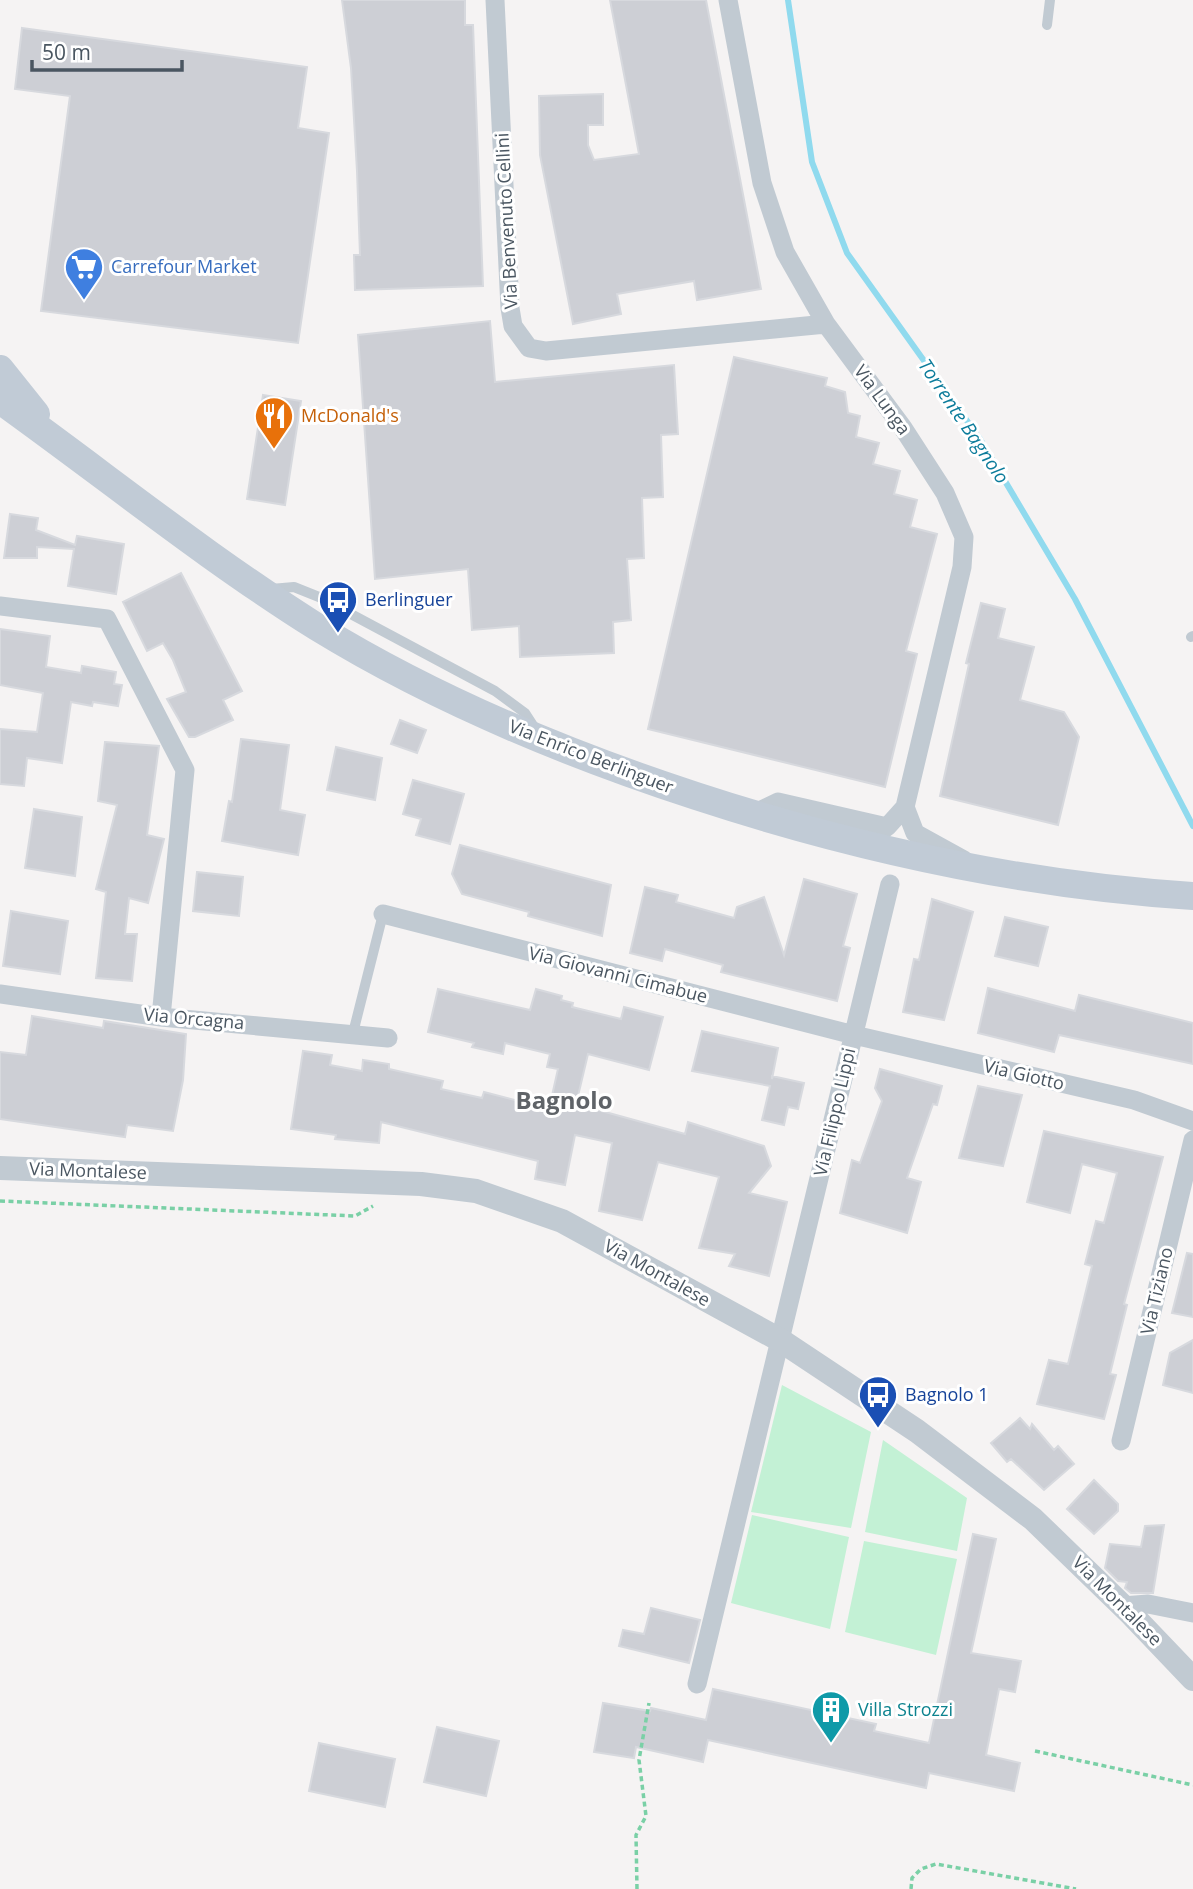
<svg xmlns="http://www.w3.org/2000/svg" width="1193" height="1889" font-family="'Open Sans',sans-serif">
<rect width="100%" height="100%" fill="#f5f3f3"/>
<path fill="#c3f1d5" d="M782 1385 871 1432 851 1528 751 1512Z
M883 1440 967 1498 957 1551 865 1532Z
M752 1515 849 1537 830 1629 731 1603Z
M864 1541 957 1559 936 1655 845 1632Z"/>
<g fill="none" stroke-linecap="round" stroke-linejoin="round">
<path stroke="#90daee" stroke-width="6" d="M788 0 812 162 847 253 980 439 1075 599 1193 826"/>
</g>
<path fill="#cdcfd5" stroke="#d7d9de" stroke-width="2" d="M342 0H465V25H473L483 286 355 290 354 255H360L357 171 351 68Z
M610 0H706L761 289 697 300 694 281 617 294 621 314 573 324 540 155 539 96 603 94V125H588V145L594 160 639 154Z
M22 28 307 67 298 128 329 133 298 343 41 311 70 96 15 89Z
M490 321 495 382 674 365 678 434 661 435 663 497 642 498 644 558 627 559 631 620 613 622 614 653 520 657 519 626 472 630 468 569 375 579 358 335Z
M734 357 827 378 825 386 845 392 848 413 860 416 856 437 879 443 873 464 900 471 894 494 917 500 910 527 937 534 906 651 917 654 885 787 648 729Z
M263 395 301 401 285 505 247 499Z
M10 514 38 518 36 530 75 545 77 536 124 544 116 594 68 586 74 549 37 547V558H4Z
M181 573 242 691 223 700 233 720 195 737H189L167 699 186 692 173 660 163 643 147 651 123 602Z
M981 603 1005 609 998 638 1034 647 1020 700 1064 712 1079 737 1058 825 940 796 969 664 966 663Z
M0 629 50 636 46 667 81 673 82 666 116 672 114 684 122 685 118 706 93 702 92 706 71 702 62 763 27 758 24 786 0 784V729L37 732 43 693 0 685Z
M400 720 426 730 417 753 391 744Z
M241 739 289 745 280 810 305 815 298 855 222 841 229 801 232 802Z
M105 742 159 746 147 835 164 839 148 903 129 898 125 934H137L132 981 96 978 106 892 96 889 117 805 98 801Z
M336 747 382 758 375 800 327 790Z
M413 780 464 794 450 844 416 835 421 819 403 814Z
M34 809 82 817 75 876 25 868Z
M460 845 611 885 602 936 528 916 529 912 462 894 452 874Z
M197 872 243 877 239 916 193 911Z
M804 879 857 894 843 946 850 948 837 1001 721 972 723 965 665 949 662 961 630 953 645 887 678 895 676 902 734 918 737 907 764 897 784 955Z
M932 899 973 912 944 1020 903 1012 914 959 919 960Z
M11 911 68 921 60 974 3 966Z
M1005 917 1048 927 1038 966 995 956Z
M988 988 1075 1011 1079 995 1193 1023V1064L1059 1035 1054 1052 978 1033Z
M438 989 530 1010 536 989 562 996 561 1000 573 1003 572 1007 621 1019 624 1007 663 1017 649 1070 588 1054 578 1096 600 1101 598 1110 685 1134 688 1122 764 1146 771 1166 749 1193 787 1202 769 1276 729 1266 735 1254 699 1248 719 1177 658 1162 642 1220 599 1211 612 1143 575 1135 565 1185 535 1179 538 1161 381 1122 379 1143 335 1139 336 1135 291 1129 303 1051 332 1055 330 1065 362 1071 363 1060 389 1064V1069L443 1081 441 1089 482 1098 484 1092 549 1109 558 1069 547 1067 550 1054 505 1043 503 1054 472 1047 474 1043 428 1032Z
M32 1016 103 1028 104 1021 186 1034 183 1080 173 1131 127 1125 125 1137 0 1119V1052L26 1055Z
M702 1031 778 1048 772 1079V1076L804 1083 798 1109 788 1107 784 1125 762 1120 770 1086 692 1071Z
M880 1069 942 1086 937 1105 933 1104 907 1178 921 1182 907 1233 840 1213 852 1160 860 1163 882 1101 875 1088Z
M978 1086 1022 1095 1003 1166 959 1158Z
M1044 1131 1163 1157 1124 1304 1127 1305 1110 1374 1116 1375 1104 1419 1037 1404 1049 1360 1068 1364 1092 1266 1085 1264 1096 1221 1104 1223 1117 1173 1082 1164 1070 1213 1027 1202Z
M1187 1253 1193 1254V1317L1172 1313Z
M1193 1340V1393L1163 1385 1170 1353Z
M1020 1418 1030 1429 1032 1424 1054 1450 1058 1446 1074 1464 1044 1490 1011 1459 1007 1462 991 1443Z
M1094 1480 1118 1504V1511L1094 1534 1067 1509Z
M1164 1525 1153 1593H1131L1125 1588 1127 1582 1118 1581 1105 1568 1110 1544 1141 1547 1145 1526Z
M973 1534 996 1539 971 1653 1021 1661 1015 1692 999 1689 986 1755 1020 1763 1014 1791 929 1773 926 1788 708 1740 703 1762 636 1747 634 1758 594 1752 603 1703 650 1711 651 1708 706 1720 713 1689 876 1724 874 1731 929 1743Z
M651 1608 700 1620 689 1663 619 1646 623 1630 644 1634Z
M437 1727 499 1741 486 1796 424 1782Z
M319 1743 395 1759 385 1807 309 1791Z"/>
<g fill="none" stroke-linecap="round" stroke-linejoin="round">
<path stroke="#7ad0a6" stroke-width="3.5" stroke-dasharray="5 3.5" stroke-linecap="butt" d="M0 1201 355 1216 373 1206
M1035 1751 1193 1785
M637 1889 636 1835 646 1816 639 1760 649 1703
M911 1889 912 1878 921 1869 936 1864 1076 1889"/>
<path stroke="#c1cad2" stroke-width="10" d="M1047 25 1050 0
M271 589 294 587 319 597 495 691 525 713 536 730
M1191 637 1193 636
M353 1033 383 914"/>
<path stroke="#c1cad2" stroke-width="19" d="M495 0 510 308 513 326 529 348 546 351 826 324
M728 0 762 183 785 252 826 324 903 428 945 493 964 537 962 567 905 807 887 827 778 802 753 814
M0 606 107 619 185 770 161 1017
M905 807 915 833 964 860
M383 914 854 1035 1134 1100 1193 1121
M0 994 161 1017 388 1038
M1121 1441 1193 1140
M1123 1606 1148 1604 1193 1613
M697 1684 890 884"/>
<path stroke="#c1cad2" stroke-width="24" d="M0 1168 421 1184 476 1191 562 1221 780 1340 917 1431 1033 1519 1132 1615 1193 1679"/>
<path stroke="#c1cbd6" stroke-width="28" d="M0 369 36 414
M0 400C106 476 207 558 317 627 436 700 564 753 696 796 858 849 1023 885 1193 896"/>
</g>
<defs>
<g id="supermarket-pin" transform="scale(2.0125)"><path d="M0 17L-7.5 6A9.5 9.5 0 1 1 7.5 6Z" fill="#3f7fe0" stroke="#fff"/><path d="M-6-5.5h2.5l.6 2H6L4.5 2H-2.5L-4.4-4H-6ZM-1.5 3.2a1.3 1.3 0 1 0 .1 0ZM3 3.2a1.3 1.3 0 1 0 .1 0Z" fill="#fff"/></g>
<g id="restaurant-pin" transform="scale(2.0125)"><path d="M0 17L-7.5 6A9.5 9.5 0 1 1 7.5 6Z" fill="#e8710a" stroke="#fff"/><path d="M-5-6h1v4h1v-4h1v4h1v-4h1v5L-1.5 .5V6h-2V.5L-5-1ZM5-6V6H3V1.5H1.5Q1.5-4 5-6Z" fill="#fff"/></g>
<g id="bus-pin" transform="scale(2.0125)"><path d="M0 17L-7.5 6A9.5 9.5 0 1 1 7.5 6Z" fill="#1a4fb4" stroke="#fff"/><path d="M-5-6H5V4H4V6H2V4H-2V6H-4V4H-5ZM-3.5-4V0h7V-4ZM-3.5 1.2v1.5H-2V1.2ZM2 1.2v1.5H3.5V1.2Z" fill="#fff"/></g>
<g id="building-pin" transform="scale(2.0125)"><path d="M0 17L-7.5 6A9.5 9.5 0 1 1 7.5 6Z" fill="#0f9aa8" stroke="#fff"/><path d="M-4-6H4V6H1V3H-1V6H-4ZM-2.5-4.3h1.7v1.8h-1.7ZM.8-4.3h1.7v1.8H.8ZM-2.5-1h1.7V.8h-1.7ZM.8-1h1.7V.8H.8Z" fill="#fff"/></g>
</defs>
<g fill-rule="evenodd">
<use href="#supermarket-pin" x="84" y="267"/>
<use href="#restaurant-pin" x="274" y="416"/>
<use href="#bus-pin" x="338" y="600"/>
<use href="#bus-pin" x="878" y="1395"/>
<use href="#building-pin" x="831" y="1710"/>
</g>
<g text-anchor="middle" stroke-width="6" stroke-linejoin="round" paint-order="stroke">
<g font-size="18" fill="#4a5661" stroke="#fff">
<text transform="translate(507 221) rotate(-93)" y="6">Via Benvenuto Cellini</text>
<text transform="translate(882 400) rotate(54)" y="6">Via Lunga</text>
<text transform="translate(591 757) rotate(21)" y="6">Via Enrico Berlinguer</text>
<text transform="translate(618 975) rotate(14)" y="6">Via Giovanni Cimabue</text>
<text transform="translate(194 1019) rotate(5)" y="6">Via Orcagna</text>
<text transform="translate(1024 1075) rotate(13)" y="6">Via Giotto</text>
<text transform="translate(835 1112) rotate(-77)" y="6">Via Filippo Lippi</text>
<text transform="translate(88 1171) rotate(2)" y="6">Via Montalese</text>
<text transform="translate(657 1273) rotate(29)" y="6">Via Montalese</text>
<text transform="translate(1157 1291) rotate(-77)" y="6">Via Tiziano</text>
<text transform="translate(1117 1601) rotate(45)" y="6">Via Montalese</text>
</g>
<g font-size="18" fill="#366cbe" stroke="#fff" text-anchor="start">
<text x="111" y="273">Carrefour Market</text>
</g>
<g font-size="18" fill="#c56008" stroke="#fff" text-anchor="start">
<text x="301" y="422">McDonald's</text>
</g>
<g font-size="18" fill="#164399" stroke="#fff" text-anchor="start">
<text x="365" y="606">Berlinguer</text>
<text x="905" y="1401">Bagnolo 1</text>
</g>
<g font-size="18" fill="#0d838f" stroke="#fff" text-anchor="start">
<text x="858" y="1716">Villa Strozzi</text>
</g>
<g font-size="19" font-style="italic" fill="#0c7c9b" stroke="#fff">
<text transform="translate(964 421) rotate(56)" y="7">Torrente Bagnolo</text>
</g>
<g font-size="24" font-weight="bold" fill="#5f6368" stroke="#fff">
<text x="564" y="1109">Bagnolo</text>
</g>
</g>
<path d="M32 60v10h150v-10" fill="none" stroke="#4a5661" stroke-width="3.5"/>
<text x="42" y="60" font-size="21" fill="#4a5661" stroke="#ffffff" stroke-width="5" paint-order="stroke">50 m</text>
</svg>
